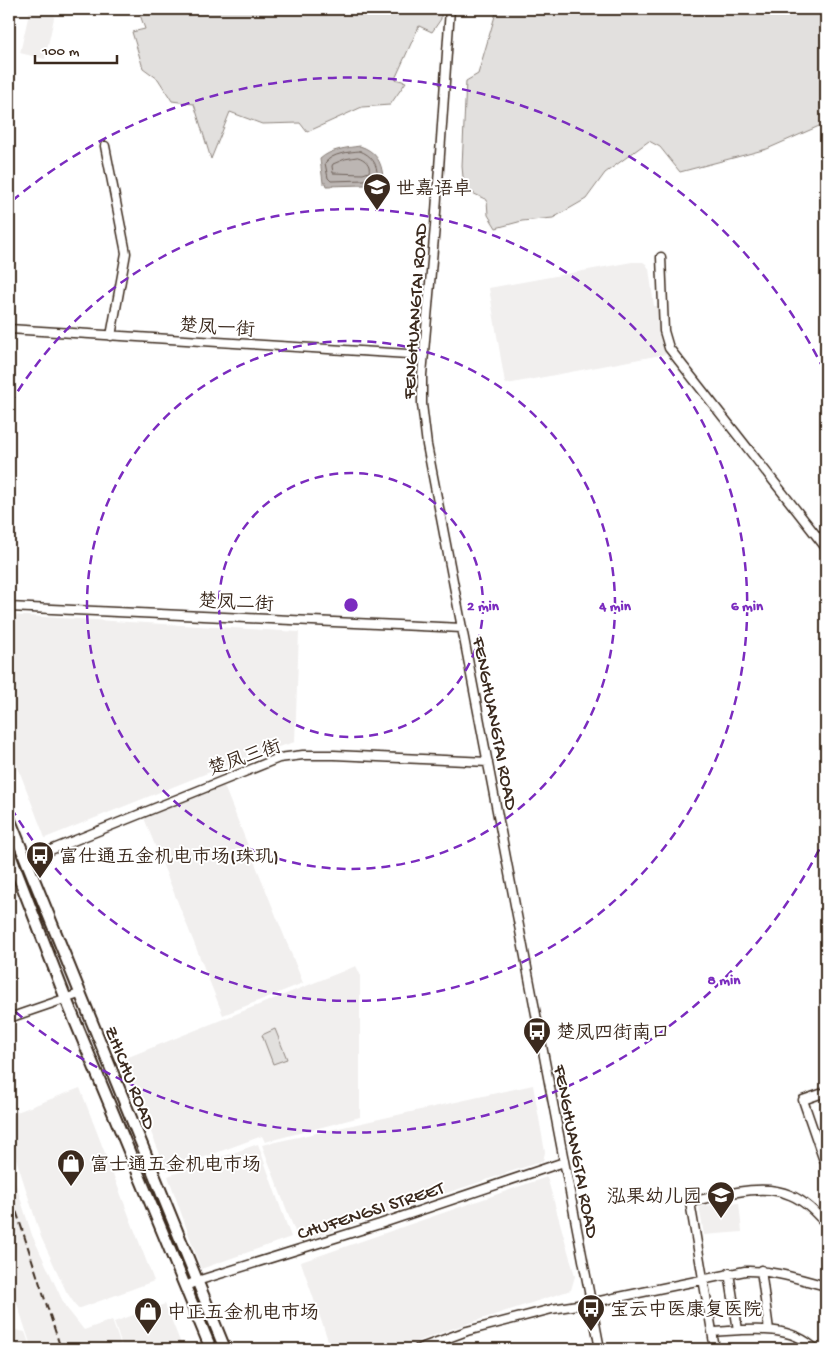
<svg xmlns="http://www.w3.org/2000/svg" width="835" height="1358" font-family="'Gochi Hand','LXGW WenKai TC',sans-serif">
<rect width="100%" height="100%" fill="#fff"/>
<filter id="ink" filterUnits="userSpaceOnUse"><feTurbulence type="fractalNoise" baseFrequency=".02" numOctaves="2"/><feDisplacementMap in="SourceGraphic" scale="10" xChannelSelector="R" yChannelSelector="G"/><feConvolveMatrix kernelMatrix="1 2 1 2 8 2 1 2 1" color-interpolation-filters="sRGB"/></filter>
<g filter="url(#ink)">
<path fill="#f1efee" d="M30 9H56L45 59 20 53Z
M632 262H643L646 264 649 269 654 306H658L660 338 666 354 507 384 505 383 489 288Z
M9 615 299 632 295 742 255 754 45 838 9 744Z
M224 786 303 983 223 1015 144 818Z
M356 966 360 974V1117L265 1142 262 1136 167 1171 121 1060Z
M533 1085 545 1152 543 1161 299 1242 262 1145Z
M80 1088 154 1281 78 1309 66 1291 41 1237 9 1136V1115Z
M258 1144 291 1237 201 1269 168 1176Z
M9 1163 32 1235 65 1306 84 1330 112 1320 122 1349H32L9 1279Z
M547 1177 575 1276 571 1290 454 1328 397 1349H331L301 1262Z
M739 1203 742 1232 704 1235 699 1206Z
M165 1304 183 1349H123L114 1322Z
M9 1330H15L25 1332 31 1349H9Z"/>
<path fill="#e2e0de" stroke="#8e857e" d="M138 9H441V19L432 32 419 26 395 79 406 82 390 105 362 107 307 132 300 123 262 124 230 112 211 159 194 104 172 101 158 79 143 68 132 32 145 29Z
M497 9H826V123L767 149 680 172 660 147 649 141 605 173 586 199 553 218 522 221 496 228 488 215 487 200 464 189 462 166 466 81 478 74Z
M275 1029 287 1059 273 1064 262 1035Z"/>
<path fill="#bcb6b3" stroke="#887e77" d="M360 146C375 151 382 161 383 178L365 185 327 186 326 183H323L320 159C331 149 346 148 360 146Z"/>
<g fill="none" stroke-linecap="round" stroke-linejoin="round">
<path stroke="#6f625a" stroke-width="1" d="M360 151C371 155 378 164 377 176L364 180 331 181 328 178 325 163C332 153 349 152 360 151Z
M358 157C365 159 371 165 369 172L363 174 333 173 332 166 333 164 345 159Z"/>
<g stroke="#3b2a1e" stroke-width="11">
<path id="minor" d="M450 9 435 226 422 375V404L427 445 600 1349
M105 146 126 253 111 336
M661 257 664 331 669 348 826 548
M9 329 424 355
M9 607 462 628
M26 860 279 758 303 755H334L488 762
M9 1018 79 994
M826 1092 803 1100 823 1158 826 1162
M761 1270 769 1330
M729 1273 738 1330
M186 1286 197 1281 380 1224 564 1162
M713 1332C747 1330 789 1323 815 1349
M418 1349 467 1331 552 1309 590 1303 745 1271C773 1270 799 1279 826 1286
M715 1349 690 1202C720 1196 762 1182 790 1195 805 1201 816 1213 826 1224"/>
</g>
<g stroke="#3b2a1e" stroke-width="14">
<path id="major" d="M9 818 225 1349
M9 852 66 999 211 1349"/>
</g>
<use href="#minor" stroke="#fff" stroke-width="8"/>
<use href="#major" stroke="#fff" stroke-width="10"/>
<path stroke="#3b2a1e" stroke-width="2" stroke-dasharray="8 4" stroke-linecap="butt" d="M9 1189 61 1349"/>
</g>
</g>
<g fill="none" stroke="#7b2cbf" stroke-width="2.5" stroke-dasharray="9 6">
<circle cx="351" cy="605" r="132"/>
<circle cx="351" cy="605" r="264"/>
<path d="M10 404A396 396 0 1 1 10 806"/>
<path d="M826 836A528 528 0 0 1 12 1009M12 201A528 528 0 0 1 826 374"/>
</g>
<defs>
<g id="school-pin" transform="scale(1.4375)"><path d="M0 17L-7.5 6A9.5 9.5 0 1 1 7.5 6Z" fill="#3b2a1e" stroke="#fff"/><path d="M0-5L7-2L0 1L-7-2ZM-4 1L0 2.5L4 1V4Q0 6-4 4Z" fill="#fff"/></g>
<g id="bus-pin" transform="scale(1.4375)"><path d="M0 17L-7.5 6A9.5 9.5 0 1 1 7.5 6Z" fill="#3b2a1e" stroke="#fff"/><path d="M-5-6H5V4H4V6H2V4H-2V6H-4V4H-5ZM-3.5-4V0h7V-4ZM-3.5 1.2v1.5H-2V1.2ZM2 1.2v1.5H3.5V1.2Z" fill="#fff"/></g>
<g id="shop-pin" transform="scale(1.4375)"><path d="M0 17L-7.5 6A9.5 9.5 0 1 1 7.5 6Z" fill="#3b2a1e" stroke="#fff"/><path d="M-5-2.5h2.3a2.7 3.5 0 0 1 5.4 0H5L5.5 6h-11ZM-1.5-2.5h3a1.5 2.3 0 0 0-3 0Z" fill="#fff"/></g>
</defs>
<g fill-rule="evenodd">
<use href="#school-pin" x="377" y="187"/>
<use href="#bus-pin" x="40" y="855"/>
<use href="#bus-pin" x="537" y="1031"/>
<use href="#shop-pin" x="71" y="1163"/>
<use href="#school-pin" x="721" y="1195"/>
<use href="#bus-pin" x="591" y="1308"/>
<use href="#shop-pin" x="148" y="1311"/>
</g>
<g text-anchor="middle" stroke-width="4" stroke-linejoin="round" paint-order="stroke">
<g font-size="19" fill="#3b2a1e" stroke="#fff" text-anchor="start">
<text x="396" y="194">世嘉语卓</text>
<text x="59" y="862">富仕通五金机电市场(珠玑)</text>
<text x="556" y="1038">楚凤四街南口</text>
<text x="90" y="1170">富士通五金机电市场</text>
<text x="702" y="1202" text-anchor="end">泓果幼儿园</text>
<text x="610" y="1315">宝云中医康复医院</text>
<text x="167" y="1318">中正五金机电市场</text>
</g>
<g font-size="19" fill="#3b2a1e" stroke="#fff">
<text transform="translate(413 311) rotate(-86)" y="7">FENGHUANGTAI ROAD</text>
<text transform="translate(217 326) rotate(4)" y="7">楚凤一街</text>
<text transform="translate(236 601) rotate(3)" y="7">楚凤二街</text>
<text transform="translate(497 723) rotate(79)" y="7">FENGHUANGTAI ROAD</text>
<text transform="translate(244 756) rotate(-19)" y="7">楚凤三街</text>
<text transform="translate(132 1077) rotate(68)" y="7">ZHICHU ROAD</text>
<text transform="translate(578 1151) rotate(79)" y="7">FENGHUANGTAI ROAD</text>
<text transform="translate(370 1209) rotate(-18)" y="7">CHUFENGSI STREET</text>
</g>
</g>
<circle cx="351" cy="605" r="8" fill="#7b2cbf" stroke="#fff" stroke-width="2.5"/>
<g font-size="15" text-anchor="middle" font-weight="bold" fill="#7b2cbf" stroke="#fff" stroke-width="4" stroke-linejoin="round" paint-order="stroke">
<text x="483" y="610">2 min</text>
<text x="615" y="610">4 min</text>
<text x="747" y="610">6 min</text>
<text x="724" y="984">8 min</text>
</g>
<rect width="835" height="1358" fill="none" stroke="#fff" stroke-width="30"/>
<rect x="15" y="15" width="805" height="1328" fill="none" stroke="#3b2a1e" stroke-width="2" filter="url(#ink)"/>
<path d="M35 55v8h82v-8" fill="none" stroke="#3b2a1e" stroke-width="2.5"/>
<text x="42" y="55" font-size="15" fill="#3b2a1e" stroke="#ffffff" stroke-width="4" paint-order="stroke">100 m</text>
</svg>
